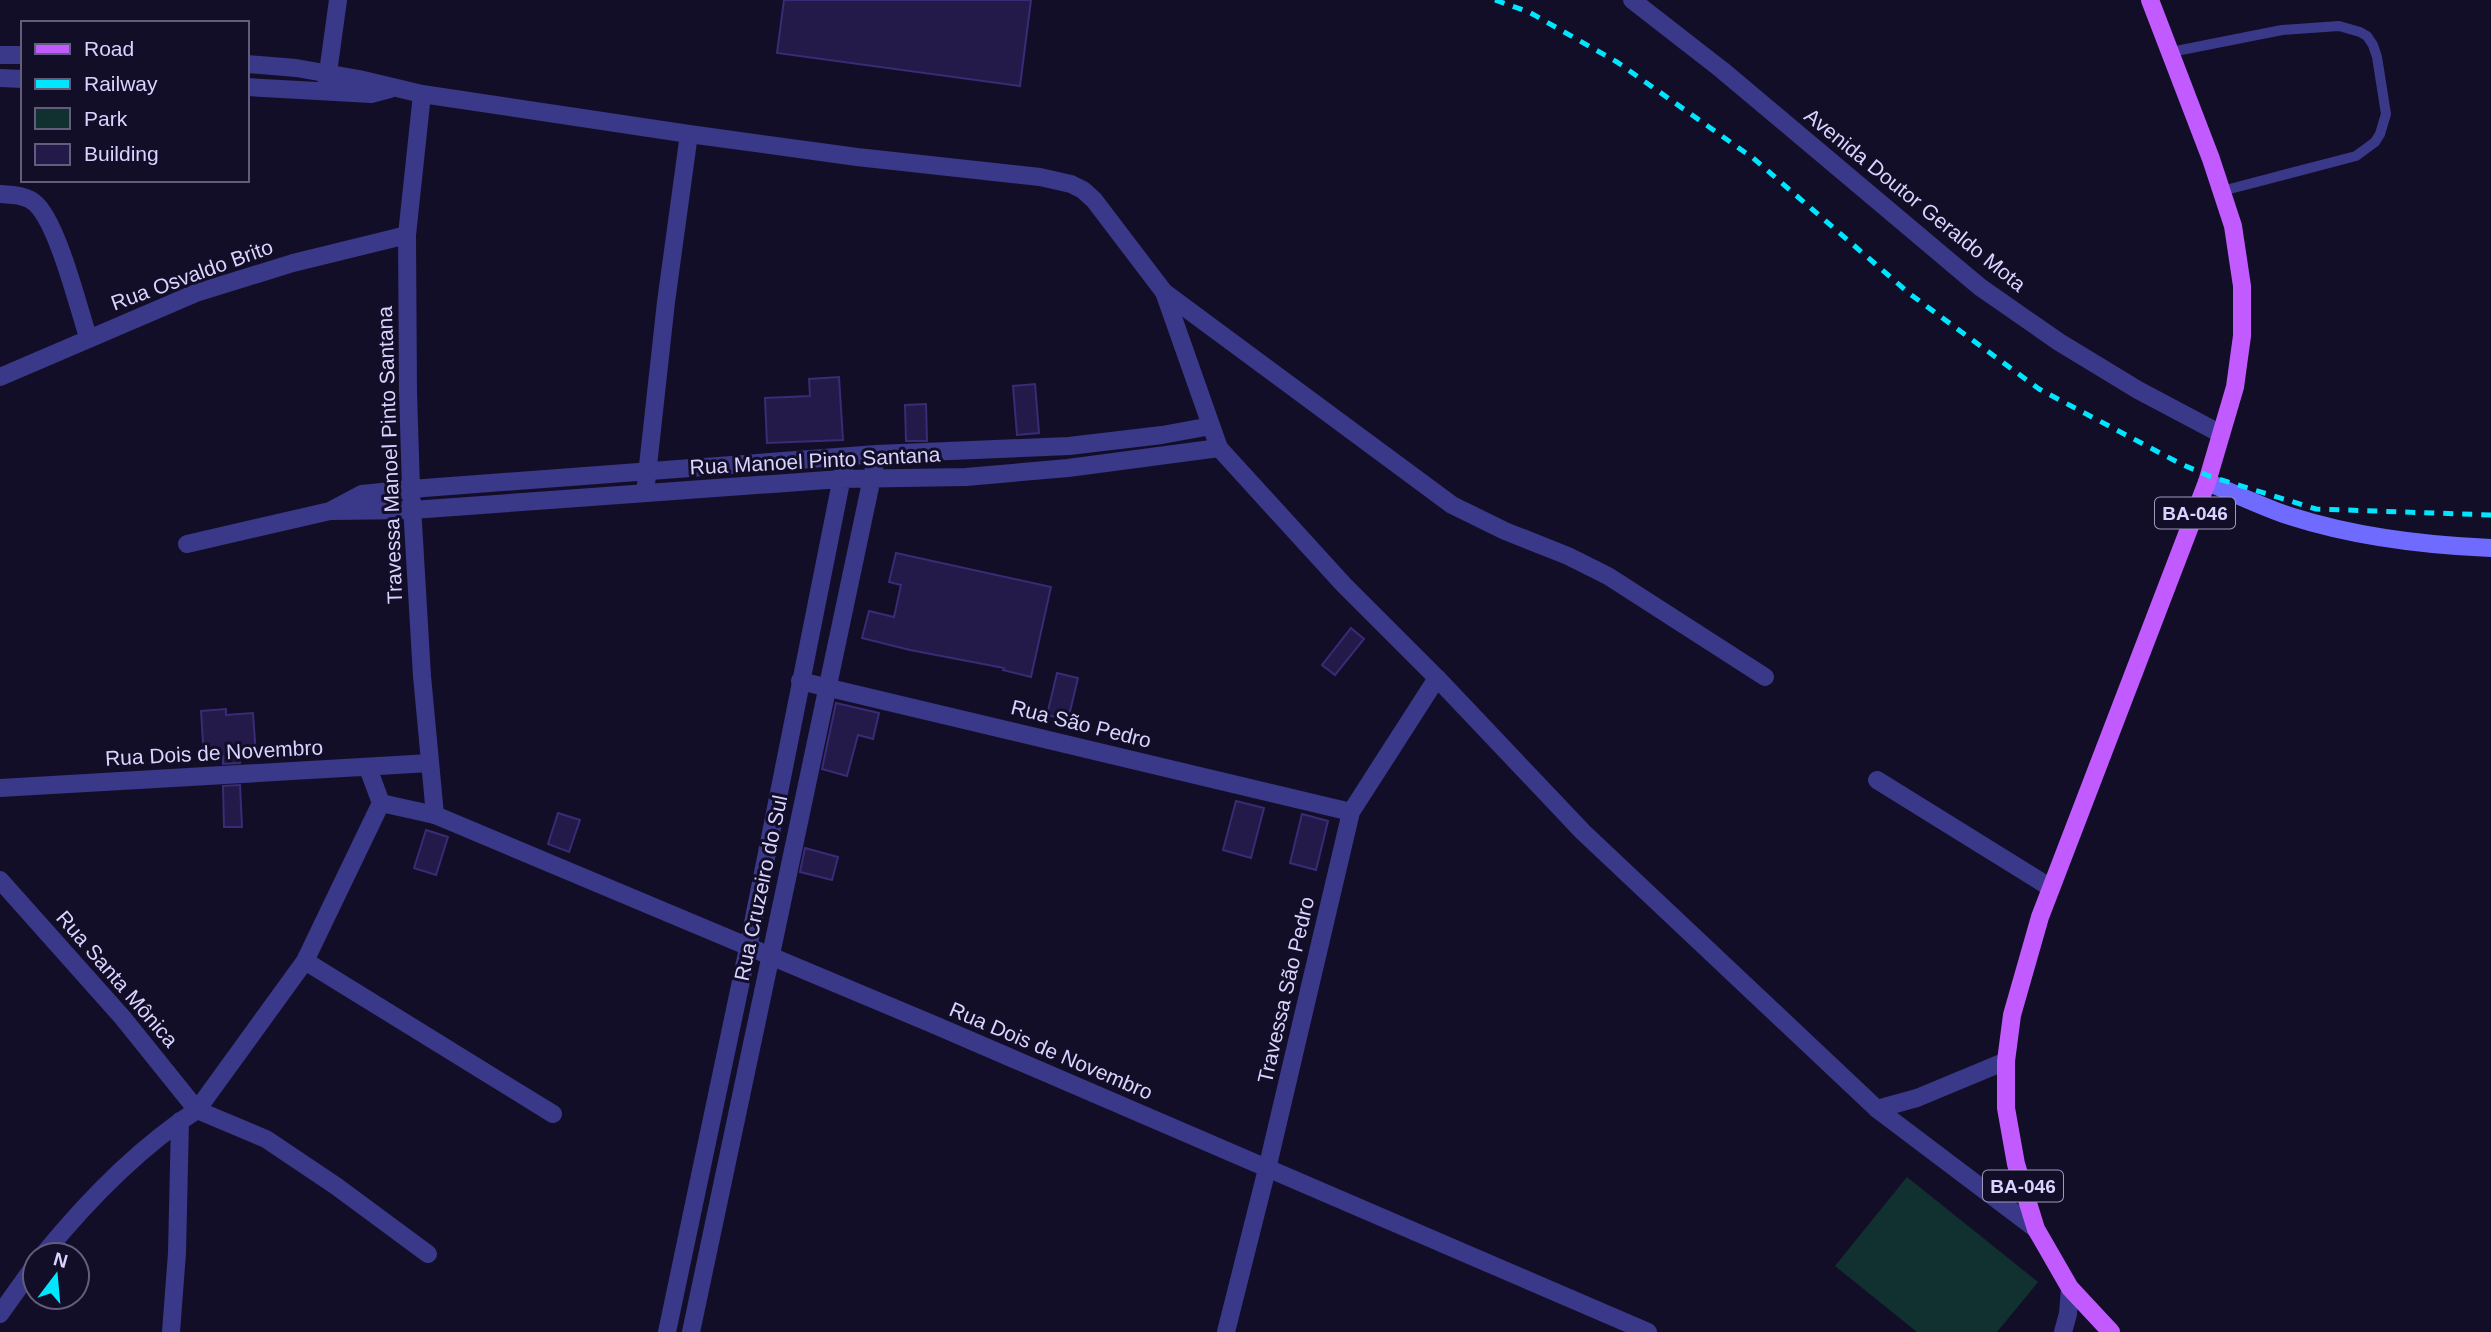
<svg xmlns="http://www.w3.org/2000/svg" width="2491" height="1332" font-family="Arial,sans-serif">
<rect width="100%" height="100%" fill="#130e27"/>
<path fill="#113130" d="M1907 1177 2038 1282 1997 1332H1917L1835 1266Z"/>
<path fill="#231a49" stroke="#392b76" stroke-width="2" d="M784 0H1031L1020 86 777 53Z
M839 377 843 440 767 443 765 398 810 396 809 379Z
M1035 384 1039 433 1017 435 1013 386Z
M926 404 927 441H906L905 405Z
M896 553 1051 587 1031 677 1003 670 1004 668 910 650 862 638 869 611 894 617 901 585 889 582Z
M1351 628 1364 639 1335 675 1322 665Z
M1057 673 1078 678 1068 720 1047 715Z
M836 703 879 713 873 739 858 735 847 776 822 769Z
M226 709V715L253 713 256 756 240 757V763L223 764V756L204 758 201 711Z
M240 785 242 827H224L223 786Z
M1236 801 1264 808 1251 858 1223 850Z
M558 813 580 820 569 852 548 844Z
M1302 814 1328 821 1316 870 1290 863Z
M426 830 448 837 436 875 414 868Z
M805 848 838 857 832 880 800 872Z"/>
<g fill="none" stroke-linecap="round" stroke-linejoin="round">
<path stroke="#3a3888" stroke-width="10" d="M2171 52 2282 30 2339 26 2360 32 2367 36 2373 45 2377 57 2386 114 2380 134 2375 142 2356 156 2222 191"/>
<path stroke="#3a3888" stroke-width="18" d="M1632 0 1722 70 1980 287 2059 342 2138 390 2221 434
M326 87 338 0
M0 194C13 195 27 195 36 204 58 225 78 306 88 337
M1164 292 1452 505 1505 531 1568 556 1608 576 1765 677
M0 377 196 293 293 263 407 235
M645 493 666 302 689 134
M330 511 362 494 411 489
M187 544 330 511 412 510
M800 681 1351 812
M1877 780 2051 888
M0 788 430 763
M381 803 435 815
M0 880 123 1018 197 1110 266 1139 336 1186 428 1254
M305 961 553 1114
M1877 1109 1917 1098 2006 1061
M43 1255C87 1201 138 1148 197 1110L305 961 381 803 368 768
M0 1314 35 1265
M171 1332 177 1253 180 1121
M1226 1332 1267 1169 1351 812 1437 678"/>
<path stroke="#3a3888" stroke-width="18" d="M0 55H23
M247 64 296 68 359 79 422 94 689 134 857 157 1040 177 1071 184 1083 190 1094 200 1164 292 1219 448 1344 585 1437 678 1583 832 1877 1109 2036 1229
M0 78 23 79
M247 87 371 94 390 89
M422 94 407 235 408 391 411 489 422 676 435 815 930 1023 1648 1332
M411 489 877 454 1069 446 1162 435 1211 426
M412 510 841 479 966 477 1068 468 1219 448
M667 1332 748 948 846 457
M691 1332 877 454
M2063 1332 2068 1314 2070 1288"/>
<path stroke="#6f6bff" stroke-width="18" d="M2207 482C2231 492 2256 504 2281 513 2348 536 2420 545 2491 548"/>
<path stroke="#c15bff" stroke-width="18" d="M2111 1332 2070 1288 2036 1229 2016 1164 2006 1108V1061L2012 1015 2040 917 2207 482 2235 387 2242 336V286L2233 226 2211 159 2150 0"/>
<path stroke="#00e6ff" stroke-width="5" stroke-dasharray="10 9" stroke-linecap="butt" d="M1495 0 1529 12 1617 62 1753 158 1910 294 2039 389 2181 464 2209 476 2316 509 2491 515"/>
</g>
<g text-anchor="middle" stroke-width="6" stroke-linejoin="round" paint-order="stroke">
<g fill="#130e27" stroke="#9e99be" stroke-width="2">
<rect x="2155" y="497.5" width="80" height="31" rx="5"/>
<rect x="1983" y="1170.5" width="80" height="31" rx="5"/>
</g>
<g font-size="19" font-weight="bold" fill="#d9d4ff">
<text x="2195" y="520">BA-046</text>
<text x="2023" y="1193">BA-046</text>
</g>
<g font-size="21" fill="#d9d4ff" stroke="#130e27">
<text transform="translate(1915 200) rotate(39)" y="7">Avenida Doutor Geraldo Mota</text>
<text transform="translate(192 275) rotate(-20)" y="7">Rua Osvaldo Brito</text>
<text transform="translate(390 455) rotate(-92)" y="7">Travessa Manoel Pinto Santana</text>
<text transform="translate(815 461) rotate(-3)" y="7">Rua Manoel Pinto Santana</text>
<text transform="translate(1081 724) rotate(14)" y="7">Rua São Pedro</text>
<text transform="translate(214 753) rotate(-3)" y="7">Rua Dois de Novembro</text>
<text transform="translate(761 888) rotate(-78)" y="7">Rua Cruzeiro do Sul</text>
<text transform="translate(117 979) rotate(49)" y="7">Rua Santa Mônica</text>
<text transform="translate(1286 990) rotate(-77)" y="7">Travessa São Pedro</text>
<text transform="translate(1051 1051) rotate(23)" y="7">Rua Dois de Novembro</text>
</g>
</g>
<rect x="21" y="21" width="228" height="161" fill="#130e27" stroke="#625d7d" stroke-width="2"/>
<rect x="35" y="44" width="35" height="10" fill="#c15bff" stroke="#625d7d" stroke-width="2"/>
<text x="84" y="56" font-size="21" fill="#d9d4ff">Road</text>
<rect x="35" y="79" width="35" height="10" fill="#00e6ff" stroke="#625d7d" stroke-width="2"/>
<text x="84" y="91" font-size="21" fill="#d9d4ff">Railway</text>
<rect x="35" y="108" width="35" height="21" fill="#113130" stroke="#625d7d" stroke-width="2"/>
<text x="84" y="126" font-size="21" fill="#d9d4ff">Park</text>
<rect x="35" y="144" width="35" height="21" fill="#231a49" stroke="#625d7d" stroke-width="2"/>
<text x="84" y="161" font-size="21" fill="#d9d4ff">Building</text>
<g transform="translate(56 1276) rotate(16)"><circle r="33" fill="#130e27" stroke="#625d7d" stroke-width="2"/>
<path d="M0-5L12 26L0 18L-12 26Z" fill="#00e6ff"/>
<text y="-10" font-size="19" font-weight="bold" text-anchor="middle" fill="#d9d4ff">N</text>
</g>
</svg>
